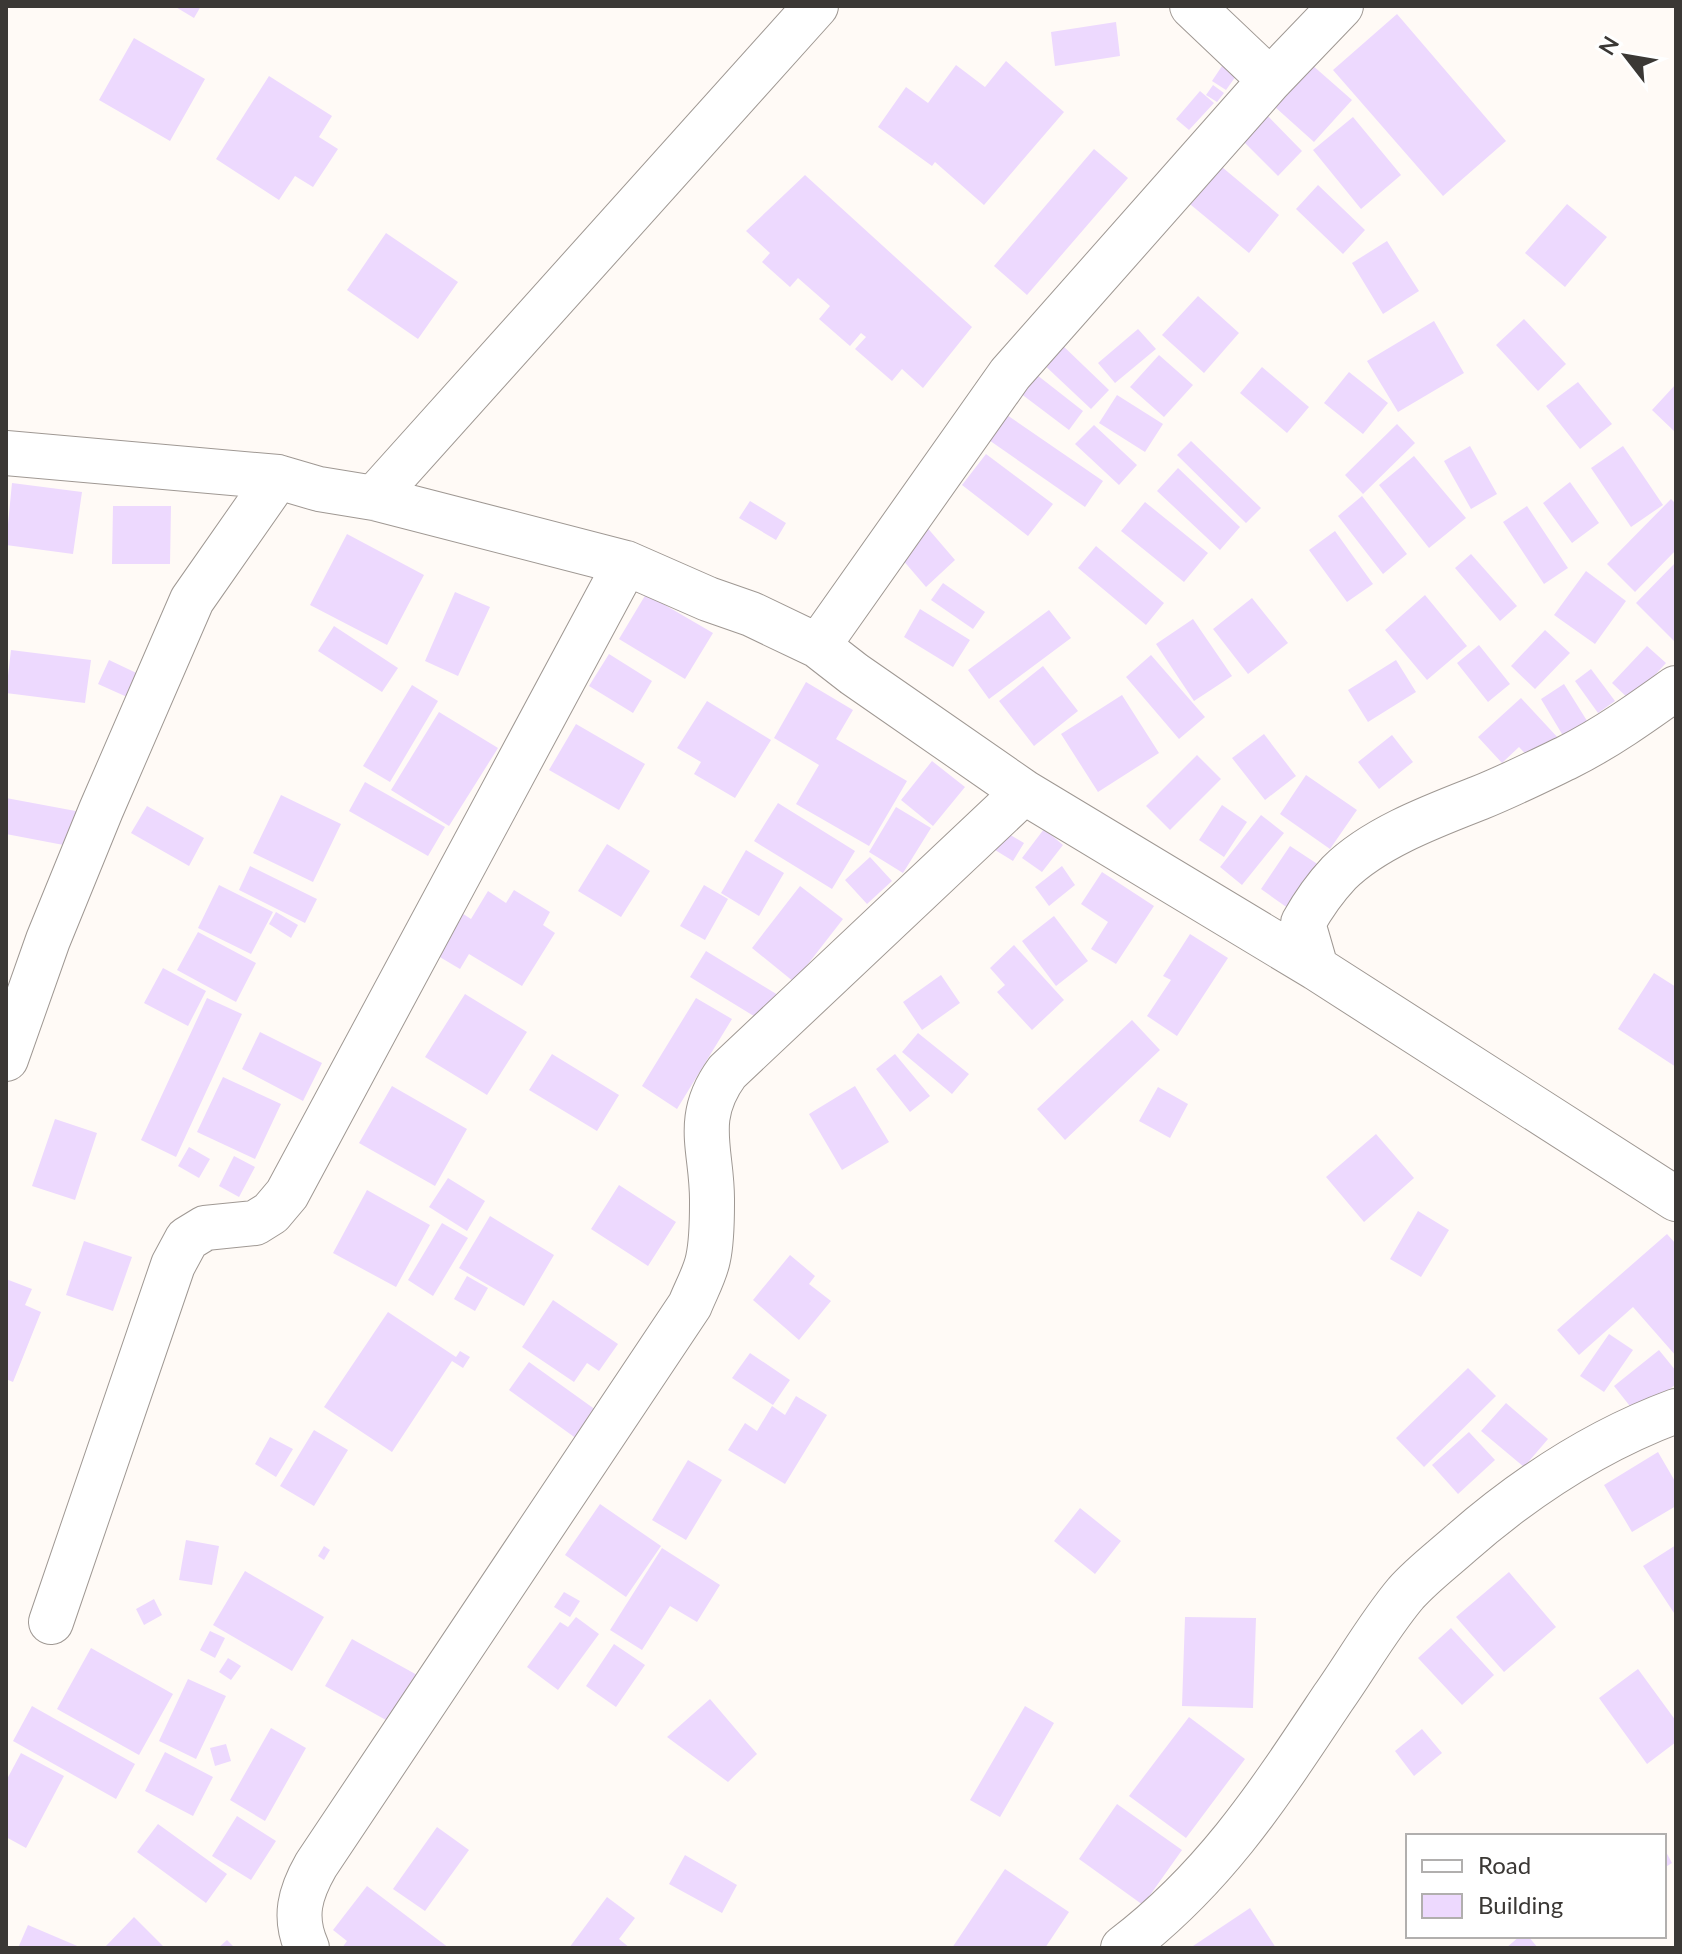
<svg xmlns="http://www.w3.org/2000/svg" width="1682" height="1954" font-family="Lato,sans-serif">
<rect width="100%" height="100%" fill="#fffaf6"/>
<path fill="#edd9fe" d="M174 6H201L194 18Z
M1397 14 1506 141 1443 196 1333 70Z
M1116 22 1120 56 1055 66 1051 32Z
M134 38 205 79 170 141 99 100Z
M1303 57 1352 100 1314 142 1266 99Z
M1006 61 1064 112 984 205 935 162 932 166 878 127 906 87 928 103 956 65 985 87Z
M1222 66 1236 76 1226 90 1212 81Z
M269 76 332 116 319 137 338 149 313 187 295 176 279 200 216 159Z
M1213 85 1224 93 1217 102 1206 95Z
M1200 91 1214 103 1189 130 1176 119Z
M1265 113 1302 151 1278 176 1240 138Z
M1353 117 1401 175 1361 209 1313 150Z
M1094 149 1128 178 1027 295 994 266Z
M1216 162 1279 215 1249 253 1185 200Z
M805 175 972 327 923 388 902 369 892 381 855 349 866 337 861 333 850 346 819 319 830 306 798 278 790 287 762 262 770 253 746 231Z
M1318 185 1365 230 1343 254 1296 209Z
M1567 204 1607 237 1565 287 1525 253Z
M386 233 458 282 418 339 347 290Z
M1387 241 1419 291 1383 314 1352 263Z
M1198 296 1239 333 1204 373 1162 335Z
M1524 319 1566 364 1538 391 1496 345Z
M1434 321 1464 373 1398 412 1367 361Z
M1138 329 1156 349 1115 383 1098 363Z
M1059 342 1109 390 1091 409 1040 361Z
M1159 355 1193 385 1164 417 1130 387Z
M1023 364 1083 411 1069 430 1008 384Z
M1262 367 1309 407 1287 433 1240 393Z
M1349 372 1388 403 1363 434 1324 403Z
M1578 382 1612 424 1580 449 1546 406Z
M1676 384V430L1674 431 1652 410Z
M1117 395 1163 424 1145 452 1099 423Z
M1004 413 1103 481 1085 507 986 438Z
M1397 424 1415 443 1363 494 1345 475Z
M1094 425 1137 465 1119 485 1075 444Z
M1191 441 1261 508 1246 523 1177 455Z
M1470 446 1497 494 1471 509 1444 461Z
M1623 446 1663 505 1631 527 1591 468Z
M986 454 1053 504 1028 536 962 485Z
M1414 456 1466 518 1429 548 1379 485Z
M1178 468 1240 527 1220 550 1157 491Z
M1570 482 1599 523 1572 543 1543 503Z
M12 483 82 492 73 554 6 545Z
M1362 496 1407 554 1383 574 1338 516Z
M1671 499 1676 504V550L1635 592 1607 564Z
M750 501 786 523 776 540 739 518Z
M1145 502 1208 553 1184 582 1121 531Z
M113 506H171L170 564H112Z
M1527 506 1568 568 1544 584 1503 522Z
M925 525 955 560 926 587 896 552Z
M1335 531 1373 584 1347 602 1309 550Z
M347 534 424 575 387 645 310 605Z
M1096 546 1164 603 1146 625 1078 568Z
M1471 554 1517 606 1500 621 1455 568Z
M1676 562V643L1636 603Z
M1586 571 1626 601 1595 644 1554 615Z
M943 583 985 612 973 629 931 600Z
M455 592 490 607 458 676 425 661Z
M646 594 713 633 685 679 619 639Z
M1425 595 1467 646 1427 680 1385 630Z
M1252 598 1288 643 1248 674 1213 629Z
M920 609 970 640 953 667 904 637Z
M1049 610 1071 638 989 699 968 670Z
M1193 619 1232 676 1194 701 1156 644Z
M334 626 398 668 382 692 318 651Z
M1545 630 1570 653 1535 689 1511 666Z
M1479 645 1510 684 1488 702 1457 663Z
M1647 646 1666 663 1631 701 1612 683Z
M11 650 91 660 85 703 6 693Z
M609 654 652 681 633 713 589 686Z
M1151 655 1205 717 1179 739 1126 677Z
M109 660 147 678 136 701 98 684Z
M1396 660 1416 692 1368 722 1348 690Z
M1043 666 1078 711 1034 746 999 701Z
M1591 669 1615 701 1598 713 1575 681Z
M806 682 853 710 836 739 907 781 869 846 796 804 819 765 774 738Z
M1564 684 1589 724 1565 739 1541 699Z
M412 685 438 701 390 782 363 766Z
M1122 695 1159 753 1098 792 1061 734Z
M1521 698 1560 740 1535 764 1519 747 1502 763 1478 737Z
M707 701 771 740 735 798 694 774 701 762 677 748Z
M439 712 498 748 449 826 391 790Z
M576 724 645 764 619 810 549 770Z
M1264 734 1296 776 1265 800 1232 758Z
M1392 735 1413 762 1379 789 1358 762Z
M1197 755 1221 779 1170 830 1146 806Z
M932 761 965 787 933 826 901 800Z
M1306 775 1357 810 1330 849 1280 814Z
M365 782 445 827 428 856 349 811Z
M281 795 341 824 313 882 253 853Z
M6 798 81 812 74 847 6 834Z
M778 803 855 851 832 889 754 841Z
M1222 805 1247 822 1224 857 1199 840Z
M147 806 204 838 189 866 131 833Z
M896 807 931 828 903 873 869 852Z
M975 814 1024 843 1013 861 964 831Z
M1261 815 1284 833 1242 885 1220 867Z
M1044 829 1063 845 1042 872 1022 858Z
M607 844 650 871 621 917 578 891Z
M1290 846 1322 867 1292 911 1261 889Z
M746 850 784 873 759 916 721 893Z
M870 857 892 881 867 904 845 880Z
M250 866 317 899 305 923 239 890Z
M1062 866 1075 885 1049 906 1035 887Z
M1102 872 1154 906 1116 964 1091 949 1108 922 1081 904Z
M219 885 273 912 251 954 198 928Z
M704 885 728 899 705 940 680 926Z
M800 886 843 919 794 982 752 948Z
M514 890 550 912 543 925 555 933 522 986 469 954 460 969 433 953 457 910 471 919 488 891 506 903Z
M276 912 298 925 291 938 269 924Z
M1054 916 1088 961 1056 986 1022 941Z
M198 932 256 963 236 1002 177 970Z
M1190 934 1228 958 1177 1036 1147 1016 1171 980 1163 976Z
M1014 945 1064 1000 1032 1030 997 992 1005 985 990 968Z
M706 951 778 995 762 1021 690 977Z
M163 968 206 991 188 1026 144 1003Z
M1654 973 1676 987V1067L1618 1029Z
M941 975 960 1003 922 1030 903 1002Z
M465 994 527 1032 487 1095 425 1057Z
M207 998 242 1014 176 1157 141 1140Z
M696 998 732 1019 677 1109 642 1086Z
M1132 1020 1160 1050 1065 1140 1037 1109Z
M260 1032 322 1063 303 1101 242 1069Z
M918 1033 969 1074 952 1094 902 1052Z
M552 1054 619 1095 597 1131 529 1090Z
M895 1054 930 1096 910 1112 876 1069Z
M223 1077 281 1104 255 1159 197 1132Z
M392 1086 467 1129 435 1186 359 1143Z
M855 1086 889 1142 842 1170 809 1114Z
M1158 1087 1188 1104 1170 1138 1139 1121Z
M55 1119 97 1133 75 1200 32 1186Z
M1376 1134 1414 1178 1364 1222 1326 1177Z
M189 1147 210 1159 199 1178 178 1166Z
M234 1156 255 1167 239 1197 219 1186Z
M448 1178 485 1201 467 1231 429 1207Z
M619 1185 676 1222 648 1266 591 1229Z
M367 1190 430 1225 396 1287 333 1253Z
M1418 1211 1449 1230 1421 1277 1390 1259Z
M490 1216 554 1255 524 1306 459 1268Z
M442 1223 468 1238 433 1296 408 1280Z
M1667 1234 1676 1244V1356L1633 1307 1579 1355 1557 1330Z
M84 1241 132 1257 113 1311 66 1295Z
M790 1255 815 1276 809 1284 831 1301 799 1340 753 1300Z
M467 1276 488 1288 475 1311 454 1299Z
M6 1279 32 1289 25 1305 41 1312 13 1382 6 1379Z
M553 1300 618 1344 599 1371 587 1363 574 1382 522 1347Z
M388 1312 456 1357 460 1351 470 1357 463 1368 452 1361 392 1452 324 1407Z
M1609 1334 1633 1350 1604 1392 1580 1376Z
M1659 1350 1676 1371V1384L1637 1415 1614 1386Z
M750 1353 790 1380 773 1405 732 1378Z
M529 1362 621 1428 602 1457 509 1390Z
M1468 1368 1496 1396 1424 1467 1396 1438Z
M796 1396 827 1415 785 1484 728 1450 745 1423 757 1431 772 1406 785 1415Z
M1506 1403 1548 1439 1524 1467 1481 1431Z
M314 1430 348 1450 314 1506 280 1486Z
M1469 1432 1495 1460 1458 1494 1432 1465Z
M270 1437 293 1449 276 1477 255 1464Z
M1658 1452 1676 1483V1506L1632 1532 1604 1485Z
M688 1460 722 1480 686 1540 652 1520Z
M600 1504 661 1546 626 1597 565 1555Z
M1080 1508 1121 1541 1095 1574 1054 1541Z
M186 1540 219 1546 212 1585 179 1580Z
M1676 1545V1616L1643 1566Z
M324 1546 330 1550 324 1560 318 1556Z
M662 1548 720 1585 697 1622 670 1606 642 1650 610 1630Z
M245 1571 324 1617 292 1671 213 1625Z
M1509 1572 1556 1627 1504 1672 1456 1617Z
M564 1592 580 1601 570 1617 554 1607Z
M154 1599 162 1615 144 1625 136 1609Z
M576 1617 599 1634 558 1690 527 1667 560 1622 568 1627Z
M1185 1617 1256 1618 1253 1708 1182 1706Z
M1451 1628 1494 1675 1462 1705 1418 1658Z
M210 1631 225 1638 215 1658 200 1650Z
M352 1639 428 1681 402 1729 325 1686Z
M614 1644 645 1665 616 1707 586 1686Z
M91 1648 173 1694 139 1755 57 1709Z
M228 1658 241 1666 231 1680 219 1672Z
M1638 1669 1676 1721V1742L1647 1764 1599 1698Z
M188 1679 226 1696 196 1759 159 1741Z
M710 1699 757 1754 728 1782 667 1737Z
M32 1706 135 1764 116 1799 13 1741Z
M1025 1706 1054 1723 1000 1817 970 1800Z
M1189 1717 1245 1759 1186 1838 1129 1796Z
M271 1728 306 1748 265 1821 230 1800Z
M1422 1729 1442 1753 1414 1776 1395 1751Z
M226 1744 231 1761 215 1766 210 1748Z
M165 1752 213 1777 193 1816 145 1791Z
M21 1753 64 1776 26 1848 6 1837V1781Z
M1117 1804 1182 1850 1143 1905 1079 1859Z
M237 1816 276 1841 251 1880 212 1856Z
M158 1824 227 1874 206 1903 137 1852Z
M437 1827 469 1850 425 1911 393 1889Z
M1664 1848 1672 1863 1664 1868Z
M685 1855 737 1885 722 1913 669 1884Z
M1005 1869 1069 1912 1045 1948H952Z
M367 1886 449 1948H342L347 1941 333 1930Z
M607 1897 635 1918 619 1939 630 1948H569Z
M1250 1908 1276 1948H1190Z
M134 1917 165 1948H104Z
M28 1925 82 1948H18Z
M1520 1936H1528L1538 1948H1506Z
M227 1940 235 1948H218Z"/>
<g fill="none" stroke-linecap="round" stroke-linejoin="round">
<g stroke="#9f9893" stroke-width="46">
<path id="street" d="M1192 6 1270 80
M6 453 278 477 319 489 374 498 626 563 708 599 751 614 818 646 854 674 1024 792 1316 968 1676 1199
M374 498 816 6
M818 646 1010 374 1270 80 1341 6
M1316 968 1303 923C1313 905 1325 888 1339 873 1374 838 1433 816 1479 798 1509 786 1539 771 1568 757 1606 738 1641 713 1676 688
M6 1059 48 940 101 810 192 600 278 477
M51 1622 173 1265 187 1239 205 1228 255 1223 271 1213 287 1194 626 563
M307 1948C293 1917 300 1893 316 1865L690 1305C696 1290 705 1274 708 1259 712 1241 712 1221 712 1203 713 1151 692 1120 727 1072L1024 792
M1123 1948C1216 1877 1269 1794 1333 1698 1357 1664 1379 1625 1406 1593 1422 1575 1442 1560 1460 1544 1525 1487 1595 1441 1676 1411"/>
</g>
<use href="#street" stroke="#fff" stroke-width="44"/>
</g>
<rect width="1682" height="1954" fill="none" stroke="#3b3835" stroke-width="16"/>
<rect x="1406" y="1834" width="260" height="104" fill="#ffffff" stroke="#b1afae" stroke-width="2"/>
<rect x="1422" y="1860" width="40" height="12" fill="#ffffff" stroke="#b1afae" stroke-width="2"/>
<text x="1478" y="1874" font-size="24" fill="#3b3835">Road</text>
<rect x="1422" y="1894" width="40" height="24" fill="#edd9fe" stroke="#b1afae" stroke-width="2"/>
<text x="1478" y="1914" font-size="24" fill="#3b3835">Building</text>
<g transform="translate(1626 56) rotate(301)" stroke="#ffffff" stroke-width="6" paint-order="stroke">
<path d="M0-6L14 30L0 20L-14 30Z" fill="#3b3835"/>
<text y="-12" font-size="22" font-weight="bold" text-anchor="middle" fill="#3b3835">N</text>
</g>
</svg>
